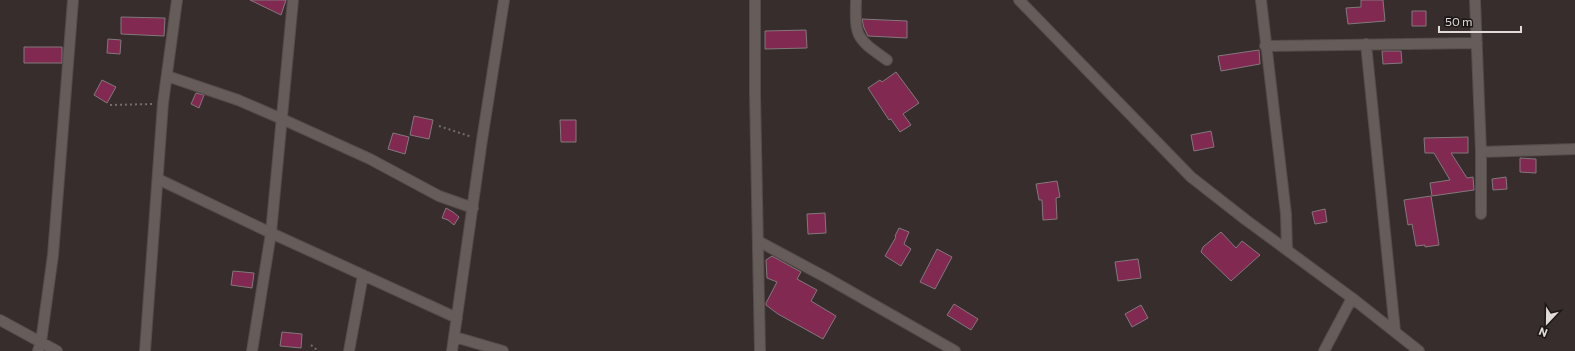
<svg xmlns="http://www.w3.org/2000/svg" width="1575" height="351" font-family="Commissioner,sans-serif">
<rect width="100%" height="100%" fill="#362d2c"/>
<path fill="#812951" stroke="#83787c" d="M250 0H286L281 15Z
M1361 0H1383L1385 21 1348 24 1346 8 1361 7Z
M1412 11H1426V26H1412Z
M121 17 165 18 164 36 121 34Z
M862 19 907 21V38L868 36 864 28Z
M806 30 807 48 765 49V31Z
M108 39 121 40 120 54 107 53Z
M24 47H62V63H24Z
M1259 50 1260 64 1221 71 1218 56Z
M1382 51H1401L1402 63 1383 64Z
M896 72 919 103 903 114 911 125 900 132 891 119 889 120 868 88 880 80 882 82Z
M102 80 116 87 107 103 94 95Z
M196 93 204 95 199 108 191 104Z
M414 116 433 120 429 139 410 135Z
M560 120H576V142H561Z
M1211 131 1214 147 1194 151 1191 135Z
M393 133 409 137 405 154 388 149Z
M1468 137V153H1451L1467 178 1473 177 1474 190 1432 196 1430 183 1450 180 1434 153H1425L1424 138Z
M1520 158 1536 159V173L1520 172Z
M1506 177 1507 189 1493 190 1492 179Z
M1057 181 1060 197 1056 198 1057 219 1043 220 1042 200H1039L1036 184Z
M1431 196 1439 245 1425 247V245L1416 246 1412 224 1408 225 1404 200Z
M446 208 453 212 459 217 454 225 448 220 442 218Z
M1325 209 1327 222 1315 224 1312 212Z
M825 213 826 233 808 234 807 214Z
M899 228 909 232 904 244 911 249 901 266 885 256 896 237 895 236Z
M1221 232 1236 248 1242 241 1260 255 1231 281 1201 252 1203 247Z
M937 249 952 257 935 289 920 282Z
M772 256 801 272 797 279 817 290 811 301 836 316 823 339 778 314 766 305V303L777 282 767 278 766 260Z
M1138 259 1141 278 1118 281 1115 262Z
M233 271 254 273 252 288 231 285Z
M954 304 978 319 971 330 947 315Z
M1141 305 1148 318 1132 327 1125 314Z
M282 332 302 334 301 348 280 346Z"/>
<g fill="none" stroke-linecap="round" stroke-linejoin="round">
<g stroke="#544c4b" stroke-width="12">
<path id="street" d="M755 0V94L760 351
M856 0C855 38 856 38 887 60
M1019 0 1191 177 1246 220 1352 298
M1261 0 1286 214 1287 250
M1475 0 1481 152V214
M1366 44 1395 331
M1265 46 1477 43
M167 76 238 100 282 119 370 159 439 196 473 208
M1481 152 1575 149
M158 179 271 233 457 318
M758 241 827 278 955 351
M0 320 57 351
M455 337 503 351
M38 351 41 342 53 255 73 0
M145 351 163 103 177 0
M252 351 271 233 293 0
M349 351 363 275
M452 351 482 140 504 0
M1324 351 1352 298 1419 351"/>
</g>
<path stroke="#756d6c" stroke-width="2" stroke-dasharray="2 3" stroke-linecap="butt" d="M110 105 153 104
M439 126 472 137
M311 345 318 351"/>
<use href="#street" stroke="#665c5a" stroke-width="10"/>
</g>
<g transform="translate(1547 323) rotate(202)" stroke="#1b1716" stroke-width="3" paint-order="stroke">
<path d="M0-3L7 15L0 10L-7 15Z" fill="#e0dad9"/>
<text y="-6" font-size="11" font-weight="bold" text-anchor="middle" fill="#e0dad9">N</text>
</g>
<path d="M1439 26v6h82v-6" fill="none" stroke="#e0dad9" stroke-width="2"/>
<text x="1445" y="26" font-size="12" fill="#e0dad9" stroke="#1b1716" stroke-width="3" paint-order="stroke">50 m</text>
</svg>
